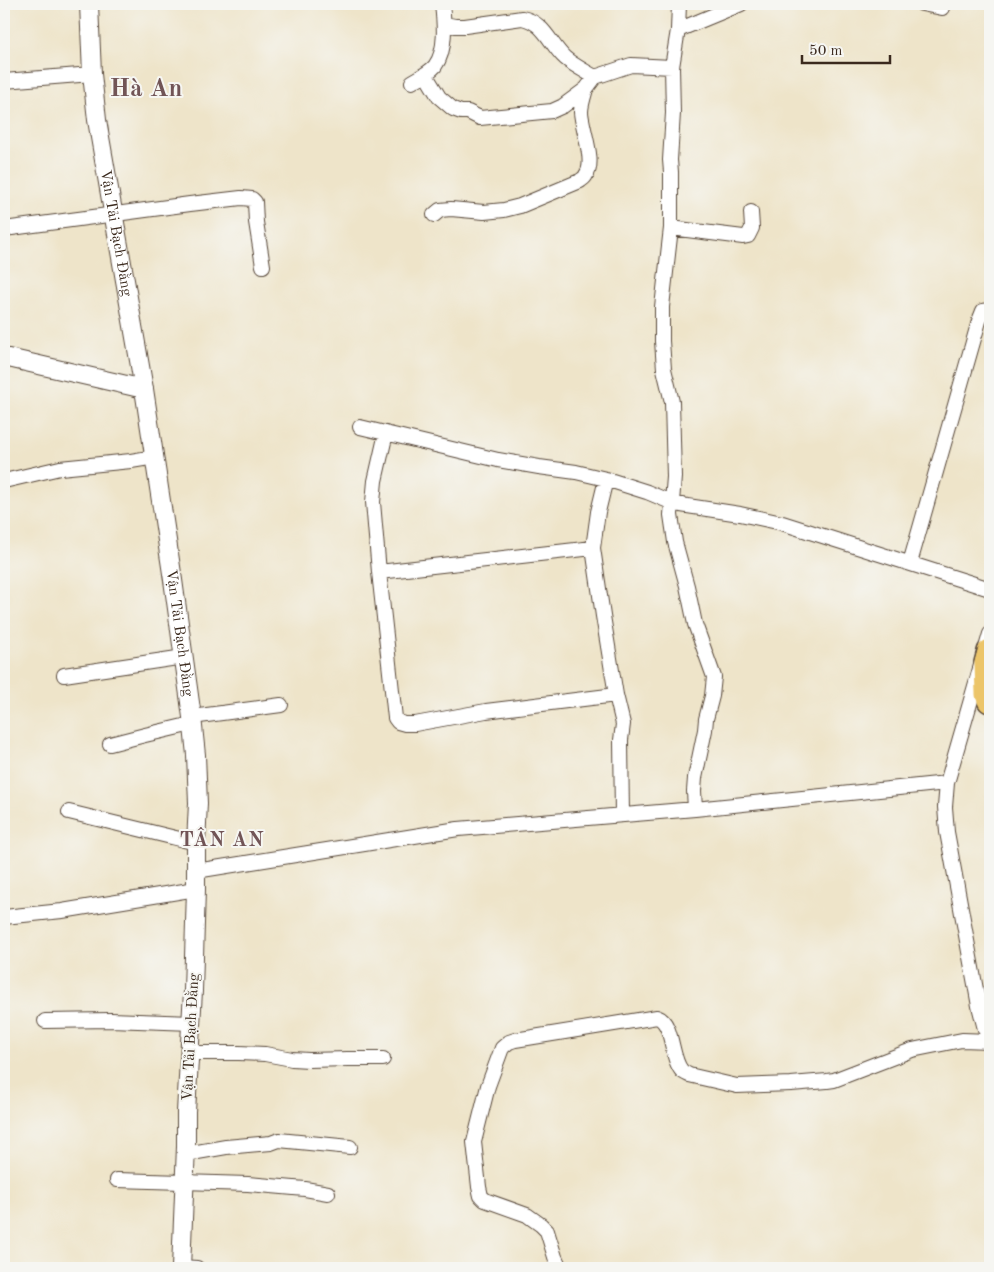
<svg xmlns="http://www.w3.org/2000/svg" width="994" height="1272" font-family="'Old Standard TT',serif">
<rect width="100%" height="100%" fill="#f6f6f2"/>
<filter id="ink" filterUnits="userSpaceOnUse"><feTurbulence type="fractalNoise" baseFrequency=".02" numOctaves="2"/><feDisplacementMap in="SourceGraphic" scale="10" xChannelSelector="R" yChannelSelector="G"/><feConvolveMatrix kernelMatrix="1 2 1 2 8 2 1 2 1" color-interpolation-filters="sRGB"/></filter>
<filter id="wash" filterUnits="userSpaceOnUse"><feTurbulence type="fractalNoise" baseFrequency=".0096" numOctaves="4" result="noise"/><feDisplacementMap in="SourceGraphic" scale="20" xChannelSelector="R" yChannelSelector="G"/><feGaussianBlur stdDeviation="1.12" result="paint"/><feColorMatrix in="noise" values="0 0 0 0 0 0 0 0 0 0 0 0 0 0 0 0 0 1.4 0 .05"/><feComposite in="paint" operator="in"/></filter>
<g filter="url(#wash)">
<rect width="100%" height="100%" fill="#eee4c9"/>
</g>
<g filter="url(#ink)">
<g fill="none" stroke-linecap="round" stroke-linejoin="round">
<g stroke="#564638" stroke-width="16">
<path id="minor" d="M922 4 942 8
M444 24 455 26H465L522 18C544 22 550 44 565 58 573 65 585 71 595 77
M678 30 679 4
M425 74 439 97 453 109 461 112H468L480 118 552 111 563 106 586 89 595 77 631 65 672 67
M4 81 92 74
M412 82C420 77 429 73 435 66 447 50 444 22 442 4
M434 215 440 210 451 209 484 212 504 210 520 206 580 181C582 179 585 178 586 175 596 162 582 129 581 112 581 105 584 96 586 89
M671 228 743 237 748 236 752 228 751 212
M4 229 190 204 241 198 252 199 255 202 256 222 263 266
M360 427 498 460 539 467 576 472 606 479 647 492 673 503 681 505 740 514 782 523 990 589
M386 433 375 481 373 502 379 572 395 718 398 722 405 724H415L486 711 616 695
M606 479 598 512 593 548 603 616 616 695 623 724 621 740 622 815
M4 481 60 468 131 461 155 457
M910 563 979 321 983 311 990 310
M379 572 593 548
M990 634 947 783 945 807 947 832 979 1006 985 1029 990 1036
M64 675 184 657
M192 717 281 705
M110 744 145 735 192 724
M695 809 694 791 695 778 705 730 706 719 712 696 714 677 695 624 687 586 675 542 671 515 674 477 672 402 664 369 662 341V307L671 228V172L670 160 673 113 672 67 678 30 741 4
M69 812 196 843
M196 871 458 829 695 809 947 783
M4 917 62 911 196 889
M45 1021 111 1020 192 1023
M190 1053H239L265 1054 292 1059 309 1060 348 1059H383
M186 1154 226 1147 271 1143 279 1140 350 1147
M117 1180 248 1184 305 1189 328 1193
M181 1267 197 1268
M560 1268 555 1257 547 1231 541 1225 527 1215 485 1200 481 1196 479 1187 474 1142 488 1086 502 1048 509 1042 515 1040 657 1017C674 1023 670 1058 682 1071 683 1072 687 1074 689 1075L737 1086 791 1084 827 1081 834 1080 912 1050 962 1040 990 1041"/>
</g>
<g stroke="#564638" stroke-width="20">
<g id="tertiary">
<path id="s1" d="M89 4 92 74 97 120 144 389 173 580 192 717 196 755 198 803 196 843V889L193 991 186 1112V1146L181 1268"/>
<path d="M4 357 144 389"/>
</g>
</g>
<g stroke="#564638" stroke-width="28">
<path id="motorway" d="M990 652 987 663 988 694 990 700"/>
</g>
<use href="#minor" stroke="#fff" stroke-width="14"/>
<use href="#tertiary" stroke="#fff" stroke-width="18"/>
<use href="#motorway" stroke="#ecc569" stroke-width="25"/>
</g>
</g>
<g text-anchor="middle" stroke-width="4" stroke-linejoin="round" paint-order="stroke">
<g font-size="15" fill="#3b2a1e" stroke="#f6f6f2">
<text dy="5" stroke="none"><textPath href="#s1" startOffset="231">Vận Tải Bạch Đằng</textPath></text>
<text dy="5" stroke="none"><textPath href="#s1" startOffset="636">Vận Tải Bạch Đằng</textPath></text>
<text transform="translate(190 1037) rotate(-87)" y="5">Vận Tải Bạch Đằng</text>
</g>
<g font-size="20" font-weight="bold" letter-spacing="1" fill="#715456" stroke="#f6f6f2">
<text x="222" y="846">TÂN AN</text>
</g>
<g font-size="25" font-weight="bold" fill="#715456" stroke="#f6f6f2">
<text x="146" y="96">Hà An</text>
</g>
</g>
<rect width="994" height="1272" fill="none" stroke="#f6f6f2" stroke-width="20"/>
<path d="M802 55v8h88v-8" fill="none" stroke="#3b2a1e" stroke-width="2.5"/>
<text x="809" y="55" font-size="15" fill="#3b2a1e" stroke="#f6f6f2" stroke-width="4" paint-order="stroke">50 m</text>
</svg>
